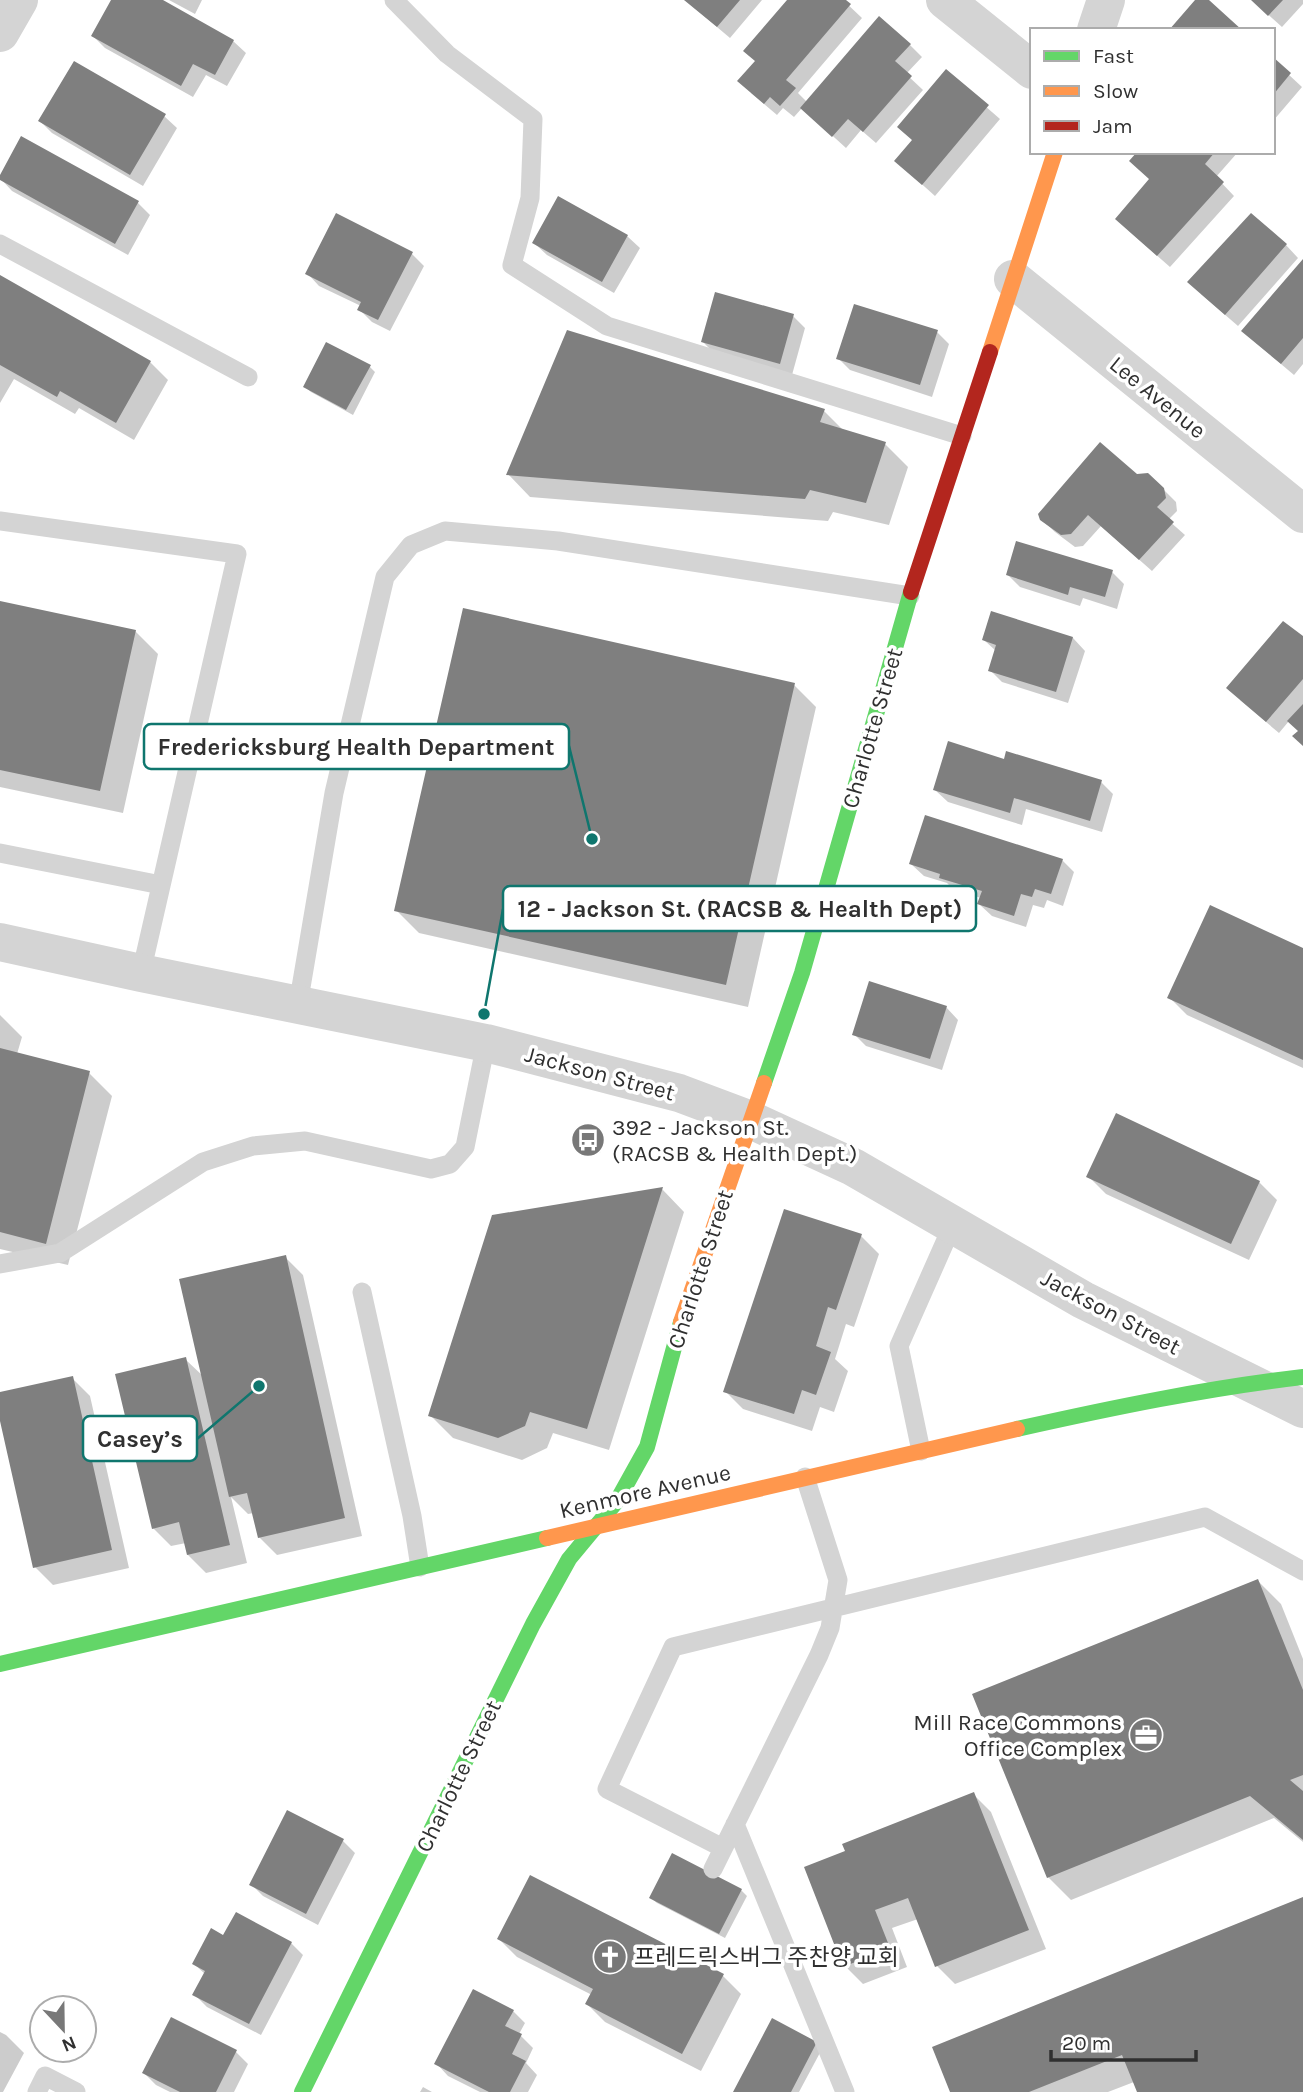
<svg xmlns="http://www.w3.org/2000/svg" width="1303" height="2092" font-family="Karla,'Noto Sans KR',sans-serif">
<rect width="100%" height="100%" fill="#fff"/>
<path fill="#0003" d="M113 0H159L233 41 246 53 227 86 206 75 193 97 105 48 93 36Z
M169 0H202L195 14Z
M685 0H762L730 38Z
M790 0H843L862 18 798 93 807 102 910 45 922 57 906 74 923 90 876 143 861 130 846 148 802 108 794 117 783 108 777 115 751 93 756 62Z
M1252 0H1303V4L1282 27Z
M1273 60 1302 87 1273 121Z
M946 72 1000 119 935 196 896 161 914 141Z
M164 116 177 128 143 186 52 133 40 121Z
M22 139 138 203 150 215 128 255 12 191 0 178Z
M1140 152H1238L1216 177 1234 196 1170 267 1129 231 1151 179Z
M559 199 627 236 640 248 614 293 547 255 534 243Z
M337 216 412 254 424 266 390 331 372 322 360 310 361 306 319 286 307 273Z
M1286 245 1298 258 1238 326 1201 294Z
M1303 262V364L1294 375 1256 343Z
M0 277 150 362 168 380 134 440 79 408 75 414 14 379 0 403Z
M793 316 805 328 792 375 715 354 703 342Z
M937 332 949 344 932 397 850 370 838 358Z
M369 366 375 372 353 415 311 392 305 387Z
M824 411 844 431 885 444 908 467 889 525 833 512 828 521 530 497 508 474Z
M1136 476 1163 489 1176 502 1177 511 1168 520 1185 535 1152 571 1101 526 1083 546 1075 547 1055 532 1042 520Z
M1112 572 1124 584 1117 609 1083 598 1080 606 1020 587 1008 575Z
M0 603 135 631 158 654 123 813 0 787Z
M992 614 1073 638 1085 651 1068 703 1002 682 990 670 996 651 984 640Z
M1303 639V744L1300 731 1289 721 1279 733 1240 700Z
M794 685 816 707 748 1007 419 933 396 910Z
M1005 761 1101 782 1113 794 1102 832 1026 809 1022 825 948 802 935 790Z
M1062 860 1074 872 1063 906 1047 900 1044 908 1033 905 1026 927 992 916 979 904 981 898 953 889 947 883 924 876 911 864Z
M1303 950V1068L1187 1015 1169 997Z
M946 1007 958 1020 942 1070 866 1046 854 1034Z
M0 1015 22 1037 17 1054 89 1073 112 1096 68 1265 0 1249Z
M596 1139 602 1145 600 1153 588 1150 582 1144Z
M1088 1176 1259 1182 1277 1200 1249 1260 1106 1194Z
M662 1189 684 1212 609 1450 553 1433 547 1448 522 1460 453 1438 430 1415Z
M861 1236 879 1254 854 1327 846 1324 835 1359 848 1371 834 1412 820 1407 812 1431 743 1409 725 1391Z
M285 1257 303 1275 362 1536 277 1555 259 1537 254 1513 248 1514 231 1497 247 1563 206 1573 188 1555 186 1543 171 1546 153 1528 185 1359 204 1377Z
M72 1378 90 1396 129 1568 53 1585 35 1567 0 1413V1394Z
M1258 1581 1281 1604 1303 1659V1842L1274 1818 1071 1900 1048 1877Z
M973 1794 991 1812 1046 1949 955 1984 937 1966 918 1919 892 1928 907 1967 863 1984 845 1966 806 1868 847 1852Z
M343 1841 355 1853 318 1925 263 1896 251 1884Z
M741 1890 747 1896 725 1938 657 1903 651 1898Z
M1303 1899V2092H1138L1134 2082 1108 2092H952Z
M224 1937 291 1943 303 1955 261 2035 207 2007 195 1995 205 1974 194 1964Z
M499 1939 723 1976 741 1994 701 2071 605 2022 587 2004 592 1995 517 1957Z
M513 2011 525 2023 519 2034 533 2048 526 2063 537 2075 528 2092H480L448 2076 436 2063Z
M172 2020 236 2052 248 2064 234 2092H170L156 2085 144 2073Z
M0 2032 6 2035 24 2053 3 2092H0Z
M816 2043 822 2049 799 2092H735Z
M423 2087 432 2092H420Z"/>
<path fill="#7f7f7f" d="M111 0H163L234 40 215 75 193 64 181 86 91 36Z
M684 0H740L717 27Z
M787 0H846L851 4 786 80 796 88 780 106 770 97 764 104 737 81 755 61 743 51Z
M1195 0H1209L1242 30H1169Z
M1251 0H1283L1268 16Z
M879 16 911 44 895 61 912 76 863 132 848 119 832 137 800 108Z
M1273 57 1291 73 1273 95Z
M74 61 166 114 130 175 38 121Z
M946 69 989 105 922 185 894 161 912 140 897 127Z
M21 136 139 201 115 244 0 180V175Z
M1137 152H1215L1205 164 1224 182 1157 256 1115 219 1149 179 1129 161Z
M558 196 628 235 602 282 532 243Z
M336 213 413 252 378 320 357 310 361 302 305 274Z
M1251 213 1287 244 1225 315 1187 282Z
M1303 259V338L1281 364 1241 331Z
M0 275 151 361 116 423 60 391 57 397 0 365Z
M715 292 794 314 780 364 701 342Z
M854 304 938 330 920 385 836 359Z
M567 330 825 409 820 422 886 442 866 503 810 490 805 499 506 475Z
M326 342 371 365 346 410 303 387Z
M1100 442 1137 474 1148 473 1164 488 1166 498 1157 507 1174 522 1139 560 1088 515 1071 534 1061 535 1040 520 1038 514Z
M1016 541 1113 570 1105 597 1070 587 1068 595 1006 575Z
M0 601 136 630 100 791 0 770Z
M463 608 795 683 726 985 394 911Z
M991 611 1073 637 1056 692 988 671 996 645 982 640Z
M1283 621 1303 636V679L1266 722 1226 688Z
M1303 704V746L1292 736 1298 731 1287 721Z
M948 741 1004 759 1006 751 1102 780 1090 821 1014 798 1010 813 933 790Z
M925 815 1063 859 1051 894 1035 889 1032 897 1021 894 1014 916 977 904 982 891 939 878 940 874 909 864Z
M1210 905 1303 948V1060L1167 998Z
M869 981 947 1006 930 1059 852 1035Z
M0 1048 90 1071 46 1244 0 1232Z
M1116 1113 1260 1181 1231 1244 1086 1177Z
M582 1134 597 1138 595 1148 580 1145Z
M663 1187 587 1429 530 1412 525 1426 498 1438 428 1416 492 1215Z
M784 1209 862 1234 836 1310 828 1307 816 1346 831 1352 816 1395 802 1390 794 1414 723 1392Z
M286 1255 345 1518 258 1538 247 1493 229 1497 179 1279Z
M186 1357 230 1545 187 1555 179 1522 152 1529 115 1374Z
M73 1376 112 1550 33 1568 0 1421V1392Z
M1258 1579 1303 1690V1775L1290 1780 1303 1791V1840L1250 1796 1047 1878 972 1694Z
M974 1792 1029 1930 935 1967 908 1898 875 1910 890 1948 843 1967 804 1867 845 1851 842 1844Z
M287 1810 344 1839 306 1914 249 1885Z
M672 1853 742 1889 719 1934 649 1898Z
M530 1875 724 1974 682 2054 585 2004 593 1989 497 1939Z
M1303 1897V2092H1137L1122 2055 1029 2092H950L932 2047Z
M236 1912 292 1942 249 2024 192 1995 205 1971 192 1964 211 1928 223 1935Z
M473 1989 514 2010 505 2026 522 2034 512 2054 526 2061 510 2092H489L434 2064Z
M171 2017 237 2050 216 2092H180L142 2073Z
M772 2018 817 2042 791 2092H733Z"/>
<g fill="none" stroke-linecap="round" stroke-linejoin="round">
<path stroke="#d4d4d4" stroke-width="19" d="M394 0 447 54 533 119 530 198 512 265 607 326 962 436
M0 244 248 377
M0 521 237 554 141 973
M0 853 161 885
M298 1005 334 793 385 577 411 545 445 531 558 541 910 596
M0 1264 60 1253 203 1162 253 1146 305 1141 431 1169 450 1164 465 1147 486 1043
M362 1292 412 1516 420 1567
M921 1451 899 1346 953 1224
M735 1824 845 2092
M723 1848 607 1789 673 1647 1205 1517 1303 1571
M713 1869 819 1655 830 1628 838 1580 805 1477
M37 2092 45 2076 76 2092"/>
<path stroke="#d4d4d4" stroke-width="38" d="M945 0 1032 70
M1096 30 1106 0
M0 33 19 0
M1013 279 1303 514
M0 942 141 973 486 1043 679 1093 751 1120 853 1167 1083 1300 1303 1409"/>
<path stroke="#63d668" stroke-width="16" d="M764 1083 802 973 911 592
M1017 1429C1111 1408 1207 1388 1303 1377
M0 1664 547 1538
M302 2092 533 1624 569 1559 617 1501 647 1447 681 1322"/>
<path stroke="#ff974d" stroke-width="16" d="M990 352 1055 152
M681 1322 764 1083
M547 1538 1017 1429"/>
<path stroke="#b3261e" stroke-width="16" d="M911 592 990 352"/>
</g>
<defs>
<g id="bus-disc" transform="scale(1.75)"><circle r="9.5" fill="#787878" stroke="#fff"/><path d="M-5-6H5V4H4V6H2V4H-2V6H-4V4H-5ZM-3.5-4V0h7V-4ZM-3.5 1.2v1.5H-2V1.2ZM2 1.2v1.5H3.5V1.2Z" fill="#fff"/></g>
<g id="office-disc" transform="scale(1.75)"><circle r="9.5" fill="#787878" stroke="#fff"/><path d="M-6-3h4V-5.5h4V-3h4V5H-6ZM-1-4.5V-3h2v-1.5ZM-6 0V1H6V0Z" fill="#fff"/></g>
<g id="church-disc" transform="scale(1.75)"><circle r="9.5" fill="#787878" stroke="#fff"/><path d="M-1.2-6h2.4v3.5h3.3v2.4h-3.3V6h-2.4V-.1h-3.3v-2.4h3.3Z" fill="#fff"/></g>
</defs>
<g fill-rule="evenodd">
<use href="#bus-disc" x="588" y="1140"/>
<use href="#office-disc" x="1146" y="1735"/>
<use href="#church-disc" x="610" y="1957"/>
</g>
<g text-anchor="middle" stroke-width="7" stroke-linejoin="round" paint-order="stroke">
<g font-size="23" fill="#303030" stroke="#fff">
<text transform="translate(1158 397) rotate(39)" y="8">Lee Avenue</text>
<text transform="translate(872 728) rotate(-74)" y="8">Charlotte Street</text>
<text transform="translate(600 1073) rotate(15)" y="8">Jackson Street</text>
<text transform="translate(700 1269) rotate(-72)" y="8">Charlotte Street</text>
<text transform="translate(1111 1312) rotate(28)" y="8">Jackson Street</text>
<text transform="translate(645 1491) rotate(-13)" y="8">Kenmore Avenue</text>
<text transform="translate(458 1776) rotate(-64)" y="8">Charlotte Street</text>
</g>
<g font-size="23" fill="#303030" stroke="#fff" text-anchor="start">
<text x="612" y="1135">392 - Jackson St.<tspan x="612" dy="26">(RACSB &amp; Health Dept.)</tspan></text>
<text x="1122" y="1730" text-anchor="end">Mill Race Commons<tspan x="1122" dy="26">Office Complex</tspan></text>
<text x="634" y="1965">프레드릭스버그 주찬양 교회</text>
</g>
</g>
<path fill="none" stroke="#0f766e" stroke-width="2.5" d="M592 839L569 746M484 1014L503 909M259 1386L197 1439"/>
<g fill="#0f766e" stroke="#fff" stroke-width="2.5">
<circle cx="592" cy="839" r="7"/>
<circle cx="484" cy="1014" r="7"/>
<circle cx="259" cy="1386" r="7"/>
</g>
<g fill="#fff" stroke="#0f766e" stroke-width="2.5">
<rect x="144" y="724" width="425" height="45" rx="7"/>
<rect x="503" y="886" width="473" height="45" rx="7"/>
<rect x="83" y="1416" width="114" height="45" rx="7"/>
</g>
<g font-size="24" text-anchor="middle" font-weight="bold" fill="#303030">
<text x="356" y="755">Fredericksburg Health Department</text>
<text x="740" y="917">12 - Jackson St. (RACSB &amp; Health Dept)</text>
<text x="140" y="1447">Casey’s</text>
</g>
<rect x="1030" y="28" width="245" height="126" fill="#ffffff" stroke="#acacac" stroke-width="2"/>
<rect x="1044" y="51" width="35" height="10" fill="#63d668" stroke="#acacac" stroke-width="2"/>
<text x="1093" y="63" font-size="21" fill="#303030">Fast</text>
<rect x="1044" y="86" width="35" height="10" fill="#ff974d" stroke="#acacac" stroke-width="2"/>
<text x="1093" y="98" font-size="21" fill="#303030">Slow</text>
<rect x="1044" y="121" width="35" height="10" fill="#b3261e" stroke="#acacac" stroke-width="2"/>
<text x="1093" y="133" font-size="21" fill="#303030">Jam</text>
<g transform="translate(63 2029) rotate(158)"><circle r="33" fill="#ffffff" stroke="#acacac" stroke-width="2"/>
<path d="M0-5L12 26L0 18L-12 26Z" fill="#787878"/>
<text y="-10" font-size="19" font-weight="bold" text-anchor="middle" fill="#303030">N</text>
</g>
<path d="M1051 2050v10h145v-10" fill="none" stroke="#303030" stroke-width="3.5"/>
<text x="1062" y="2050" font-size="21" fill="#303030" stroke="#ffffff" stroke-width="5" paint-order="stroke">20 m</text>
</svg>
